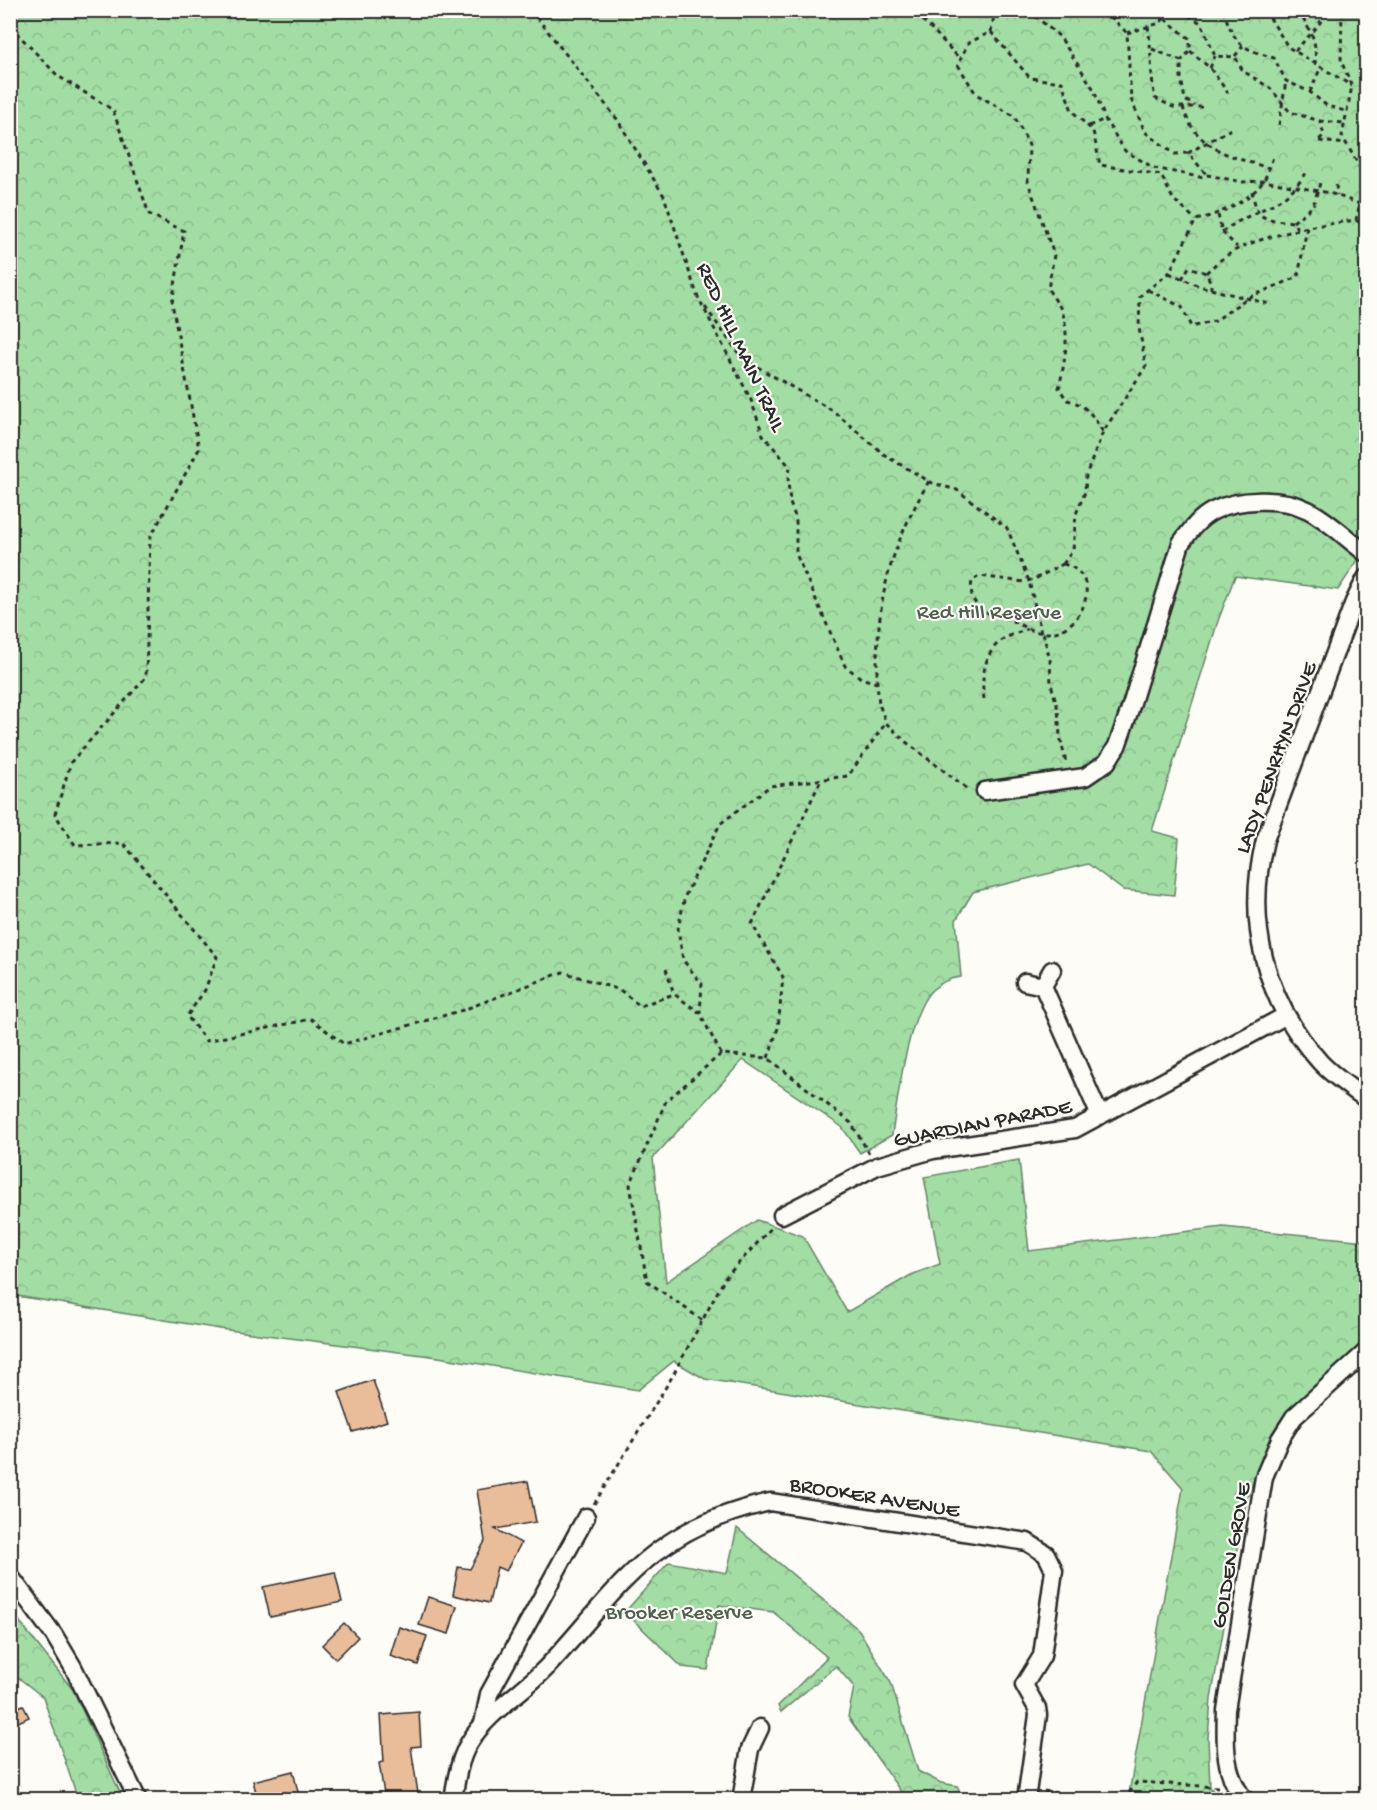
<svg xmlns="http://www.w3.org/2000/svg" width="1377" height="1810" font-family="'Gochi Hand',sans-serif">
<defs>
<pattern id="forest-crowns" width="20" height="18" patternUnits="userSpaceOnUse" patternTransform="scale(1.5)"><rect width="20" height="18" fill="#a2dda4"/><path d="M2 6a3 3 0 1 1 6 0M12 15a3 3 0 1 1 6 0" fill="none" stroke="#8cbe8d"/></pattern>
</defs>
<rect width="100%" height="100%" fill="#fdfcf7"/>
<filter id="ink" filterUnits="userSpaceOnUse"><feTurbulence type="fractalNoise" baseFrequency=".0167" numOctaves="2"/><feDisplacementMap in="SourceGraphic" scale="12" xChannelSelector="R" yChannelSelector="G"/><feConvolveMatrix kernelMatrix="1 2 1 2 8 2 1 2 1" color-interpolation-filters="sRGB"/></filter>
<g filter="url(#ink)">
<path fill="url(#forest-crowns)" stroke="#668468" stroke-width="1.5" d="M10 11H1366V548L1338 590 1235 576 1218 621 1152 831 1179 838 1174 895 1123 890 1088 864 973 892 956 920 961 977C949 978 941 982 932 990 908 1013 897 1102 892 1135L860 1153 842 1127 743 1060 653 1158 666 1282 757 1220 803 1236 847 1312 911 1275 940 1264 924 1177 1019 1160 1029 1251 1223 1227 1366 1241V1335L1354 1351 1292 1408 1267 1446 1247 1498 1211 1699 1208 1738 1210 1787 1219 1799H1128L1183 1488 1151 1451 705 1379 674 1361 638 1390 438 1357 220 1329 11 1295Z
M737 1528 859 1630 891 1683 918 1771 941 1783 958 1786 961 1799H906L848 1717 854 1687 836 1666 781 1712 778 1706 827 1657 773 1612 719 1605 708 1670 682 1667 625 1612 669 1562 727 1573Z
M10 1607 22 1625 73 1690 123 1799H78L43 1697 11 1672Z"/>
<path fill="#e9bd99" stroke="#2b2b2b" stroke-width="1.5" d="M373 1380 387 1421 353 1432 339 1392Z
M528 1481 536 1522 495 1529 521 1543 506 1571 497 1567 489 1603 453 1595 458 1567 470 1569 485 1541 477 1490Z
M335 1572 342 1602 270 1617 263 1587Z
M428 1597 457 1606 449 1634 419 1625Z
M344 1623 358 1637 336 1659 322 1645Z
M399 1627 427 1636 418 1665 390 1656Z
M23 1705 29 1717 10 1726V1711Z
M419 1712 421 1746 411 1747 419 1800H385L379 1763 384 1762 381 1715Z
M293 1771 300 1800H258L253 1781Z"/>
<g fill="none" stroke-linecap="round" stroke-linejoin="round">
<g stroke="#2b2b2b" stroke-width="21">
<path id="minor" d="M1366 578 1354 602 1265 840C1245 921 1264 1000 1320 1062 1333 1076 1351 1088 1366 1099
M985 791 1085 777 1107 762 1117 746 1130 709 1181 543C1190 531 1199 518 1213 511 1238 498 1283 497 1308 510 1328 520 1348 540 1366 553
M1025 982 1043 986 1100 1116
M1043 986 1052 970
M782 1215 877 1166 933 1150 1075 1129 1285 1016
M10 1576 54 1635 73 1667 138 1800
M483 1724 489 1694 586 1517
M453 1800C456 1780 459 1760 469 1743 487 1713 520 1694 544 1670 585 1628 620 1575 669 1543 700 1522 734 1510 770 1502L1027 1542 1046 1554 1054 1570 1042 1656 1024 1685 1037 1708 1038 1715 1026 1800
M741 1800 750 1749 760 1728
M1245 1800C1223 1775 1225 1740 1226 1710L1264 1477 1280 1439 1294 1417 1366 1352"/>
</g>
<path stroke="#2b2b2b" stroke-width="3" stroke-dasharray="4.5 4.5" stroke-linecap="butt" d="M531 10 617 119 664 196 697 295 751 400 763 435 790 467 788 481 790 503 796 519V554L845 666 861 678 877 683 879 704 886 723 906 742 969 790
M908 10 927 24 961 60
M995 10 991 32 968 43 958 65 976 94 1014 116 1029 145 1028 182 1054 255 1048 289C1052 296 1057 302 1061 309 1071 331 1064 366 1059 388L1067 400C1086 404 1093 416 1103 432
M1028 10 1060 37 1093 88 1106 121 1125 151 1154 168 1199 177 1207 175 1243 182 1264 181 1330 193 1360 204
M1104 10 1127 33 1131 99 1145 132 1175 154 1188 153 1207 175
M1181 10 1201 23 1215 56 1235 57 1243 71 1270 88 1290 112 1320 121 1324 135 1316 143
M1223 10C1236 45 1238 47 1274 58L1286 81 1310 92 1327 106 1345 111
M1265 10 1288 47 1352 86
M1299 10C1311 36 1317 35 1315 66
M1165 19 1190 39V51L1181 61
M10 26 58 76 113 110 149 214 184 231 172 303 199 449 150 538 146 677 71 762 55 814 75 845 123 843 217 957 205 990 187 1016 206 1041 311 1019 344 1044 463 1010 563 972 620 990 640 1006 674 994 700 1013
M1148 26C1152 51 1150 74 1155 98L1173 107H1205
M991 32 1030 78 1062 82 1072 111 1093 131 1100 165 1161 175 1173 199 1196 220
M1127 33 1160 23 1170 10
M1152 49 1181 61V78L1185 100 1195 106
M1190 51 1210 68 1228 93
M1295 51 1318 26 1327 10
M1235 56 1243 46
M1210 68 1215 56
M1310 92 1320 69
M1183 107C1195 149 1232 157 1269 168
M1320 121 1344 123
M1279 125 1286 81
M1089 126 1105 119
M1319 141 1347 144
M1188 153 1231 129
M1336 185 1337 195
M1252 191C1258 223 1263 218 1293 222L1298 230
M1218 215 1222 232 1237 247
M1356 220 1366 227
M1293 222 1313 206 1320 183
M1222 232C1256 207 1285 208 1308 170
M1169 273 1199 286 1269 304
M1206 273C1239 240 1264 240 1307 227
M1182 279 1189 267 1206 273 1211 283V289
M1148 290 1182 307 1191 327 1215 321 1247 298 1298 277 1307 227 1356 220 1366 178 1342 136 1352 86 1341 61 1342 10
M705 307 742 358 833 411 886 456 932 483 957 490 1007 528 1029 581 1041 632
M1063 564 1073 550 1076 514 1085 492 1086 475 1103 432 1146 366 1139 328 1140 296 1169 273 1196 220C1218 215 1252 200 1264 180 1268 173 1270 165 1273 157
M1063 564C1106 574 1083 635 1045 633 1028 632 1017 621 1002 617 982 613 968 604 972 581L979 576 1024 582 1035 579Z
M1043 633 1050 660 1051 684 1058 709 1060 736 1066 763
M877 683C876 601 888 552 929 481
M984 699C981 681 983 659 997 644 1003 637 1018 633 1027 629
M666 969 674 994
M721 1054 700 1013 702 984 683 960 678 929 685 896 720 824 770 786 848 776 885 724
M768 1058 778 1028 783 977 752 924 821 780
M702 1320 647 1281 630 1185 666 1101 721 1054 768 1058 851 1123 869 1153
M594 1504 672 1377 725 1278 773 1226
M1044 1791 1092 1800
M1124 1800 1137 1782 1218 1787"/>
<use href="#minor" stroke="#fdfcf7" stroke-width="16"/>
</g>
</g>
<g text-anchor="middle" stroke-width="4.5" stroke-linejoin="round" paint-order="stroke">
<g font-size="22" fill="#2b2b2b" stroke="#fdfcf7">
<text transform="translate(743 346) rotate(65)" y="8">RED HILL MAIN TRAIL</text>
<text transform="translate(1274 757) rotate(-70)" y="8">LADY PENRHYN DRIVE</text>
<text transform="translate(982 1121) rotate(-11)" y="8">GUARDIAN PARADE</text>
<text transform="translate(875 1495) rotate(9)" y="8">BROOKER AVENUE</text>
<text transform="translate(1229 1555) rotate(-80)" y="8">GOLDEN GROVE</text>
</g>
<g font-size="22" fill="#4f604f" stroke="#fdfcf7">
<text x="989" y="618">Red Hill Reserve</text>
<text x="679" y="1618">Brooker Reserve</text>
</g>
</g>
<rect width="1377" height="1810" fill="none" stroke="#fdfcf7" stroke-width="36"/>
<rect x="18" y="18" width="1341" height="1774" fill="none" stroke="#2b2b2b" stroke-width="2" filter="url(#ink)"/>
</svg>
